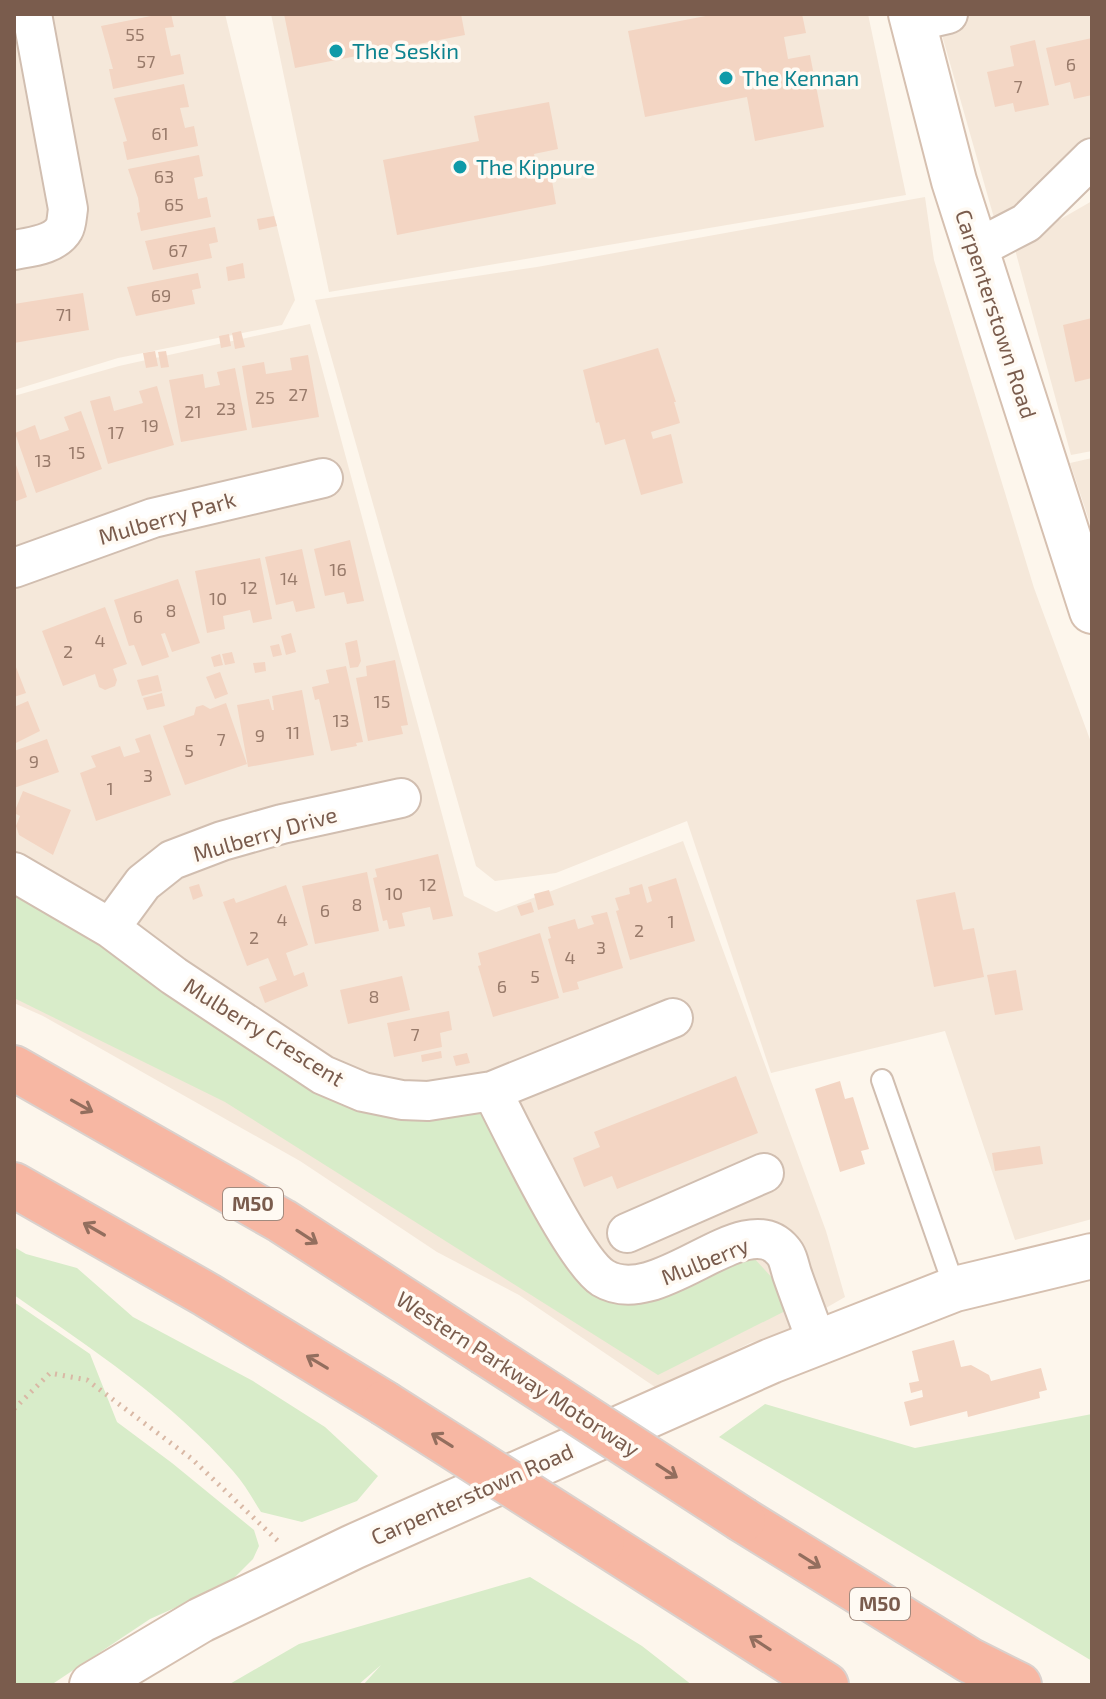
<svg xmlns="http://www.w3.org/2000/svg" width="1106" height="1699" font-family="'Exo 2',sans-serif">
<rect width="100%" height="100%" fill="#fdf6ec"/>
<path fill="#f5e8da" d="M14 14H225L295 300 282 325 118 358 14 390Z
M271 14H868L906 195 329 292Z
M936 14H1092V140L1039 190 994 218Z
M925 197 934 260 1034 588 1092 745V1219L1015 1240 945 1031 771 1073 687 821 556 873 495 881 476 866 315 300 537 267Z
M1092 201V451L1071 455 1014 246Z
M310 324 464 896 496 912 683 841 826 1231 845 1297 784 1332 750 1343 658 1389 519 1295 437 1252 300 1161 43 1016 14 1003V396L119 366Z
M1092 458V529L1070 463Z"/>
<path fill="#d8ecc9" d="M14 885 397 1114 486 1113 628 1303 753 1257 797 1305 658 1375 225 1102 14 998Z
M14 1247 26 1254 77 1268 133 1317 253 1381 325 1427 378 1476 357 1501 302 1522 261 1512C252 1498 244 1483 233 1471 174 1403 88 1346 14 1295Z
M14 1302 90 1354 117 1422 172 1463 254 1530 259 1546 253 1559 228 1584 150 1619 51 1685H14Z
M765 1404 915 1448 1092 1414V1661L719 1437Z
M530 1577 642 1646 692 1685H363L381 1665 358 1685H228L299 1644Z"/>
<path fill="#f3d5c3" d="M161 14H171L174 27 165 28 168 43 171 56 180 54 184 74 113 89 109 69H113L101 26Z
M284 14H461L465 35 295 68Z
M716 14H802L806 33 784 37 788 59 810 55 824 127 755 141 747 97 645 117 628 31Z
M1092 38V95L1074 99 1070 82 1055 86 1046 48Z
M1035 40 1049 105 1015 112 1013 103 995 107 987 72 1014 66 1010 46Z
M184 84 189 107 180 108 185 128 194 126 198 146 127 160 123 142 127 141 114 98Z
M549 102 558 149 534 154 539 177 551 175 556 204 397 235 383 160 479 141 474 116Z
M199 155 203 176 194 178 198 199 207 197 211 217 141 231 137 213 140 212 138 198 128 169Z
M274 216 277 226 259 230 257 219Z
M215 227 218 242 209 244 212 258 153 270 145 241Z
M243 263 245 278 228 281 226 267Z
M198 273 201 288 192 290 195 304 136 316 127 287Z
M83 293 89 330 14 343V304Z
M1092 318V378L1075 382 1063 325Z
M241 331 245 347 235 349 232 333Z
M229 334 231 346 221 348 219 336Z
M658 348 676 402H674L680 423 651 432 653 439 671 434 683 483 641 495 625 439 605 445 599 422 596 423 583 370Z
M155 351 158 366 146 368 143 353Z
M166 351 169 367 161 368 158 352Z
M308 355 319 417 252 428 242 366 264 362 266 374 292 370 290 358Z
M235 368 247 430 181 442 169 380 203 374 205 388 220 385 217 372Z
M157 386 174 445 108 464 90 401 110 396 114 411 143 403 139 391Z
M81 411 102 469 36 493 15 433 35 425 40 440 69 430 64 417Z
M14 459 27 497 14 502Z
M350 540 364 601 347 604 344 592 325 596 314 549Z
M302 549 315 608 296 612 293 601 276 605 265 557Z
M260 558 272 619 253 623 250 610 237 613 223 616 225 629 207 633 195 571Z
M178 579 200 643 172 652 165 633 161 634 169 657 142 666 134 645 129 646 114 600Z
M105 607 127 664 113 669 117 680 115 686 105 690 99 687 95 674 63 686 42 631Z
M291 633 296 652 286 655 281 636Z
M357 640 361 661 358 667 350 668 345 643Z
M279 644 282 655 273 657 270 646Z
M232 652 235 663 225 665 222 654Z
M220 654 223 665 214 667 211 657Z
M395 660 408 725 401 726 403 734 368 741 356 678 367 676 366 666Z
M14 662 26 693 14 697Z
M265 662 266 671 255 673 253 663Z
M346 666 363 742 356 743 357 746 331 751 319 699 315 700 312 687 329 683 326 670Z
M220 672 228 694 215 699 206 677Z
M158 675 162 691 142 696 137 680Z
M302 690 314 755 248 767 237 705 269 699 272 710H274L272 696Z
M162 693 165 706 147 710 143 698Z
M28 701 40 731 14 744V707Z
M226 703 247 764 185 785 163 726 194 715 196 707 203 705 210 709Z
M150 734 171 795 96 821 80 773 96 767 91 756 120 746 124 757 140 752 135 739Z
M47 739 59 772 14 788V751Z
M23 791 71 810 53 855 19 835 16 826 20 816 14 813Z
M438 854 453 916 433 920 430 907 415 910 402 913 405 926 389 929 387 920 383 921 373 878 377 877 375 869Z
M367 872 379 931 315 944 302 886Z
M676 878 695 941 630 960 616 911 619 910 615 898 630 894 629 888 642 884 647 903 652 901 648 887Z
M199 884 203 896 193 900 189 887Z
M286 885 308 945 286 953 294 976 304 972 308 986 265 1003 259 987 277 980 268 958 247 966 223 902 234 898 236 903Z
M549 890 554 905 538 910 534 894Z
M955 892 963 930 974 928 984 977 934 987 916 900Z
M531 902 534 912 521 916 517 906Z
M607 912 623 968 577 982 579 989 563 993 548 939 551 938 548 927 575 919 578 929 594 924 591 916Z
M540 933 559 998 493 1017 478 966 481 965 478 953Z
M1016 970 1023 1010 995 1015 987 975Z
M402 976 410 1010 348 1024 340 990Z
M449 1011 452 1030 440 1033 442 1047 394 1057 387 1023Z
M441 1051 442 1058 422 1062 421 1055Z
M467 1053 470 1063 456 1066 453 1056Z
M736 1076 758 1133 617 1189 612 1176 584 1187 573 1158 600 1147 594 1132Z
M840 1081 845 1099 853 1097 869 1149 861 1151 865 1164 840 1172 815 1089Z
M1040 1146 1043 1164 995 1171 992 1153Z
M954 1340 961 1367 971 1365 989 1375 991 1381 1041 1368 1047 1390 1039 1392 1040 1398 968 1417 967 1411 910 1426 904 1402 923 1397 922 1390 911 1393 909 1383 919 1381 912 1351Z"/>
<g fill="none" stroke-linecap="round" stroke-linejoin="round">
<g stroke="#d1beb0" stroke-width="24">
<path id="lane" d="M882 1080 955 1289"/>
</g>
<g stroke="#d1beb0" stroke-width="42">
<path id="street" d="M913 22 948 14
M976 249 1026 223 1092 158
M14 250C30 247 55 245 64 229 67 224 67 214 68 209L32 14
M14 568 153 518 323 478
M14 872 110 928 174 976 323 1075 363 1092 402 1100 428 1101 492 1091 673 1018
M110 928 143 883 172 860 222 841 282 824 401 798
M492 1091C511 1128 574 1260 603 1278 659 1312 744 1204 783 1251 788 1256 790 1268 792 1274 800 1297 809 1320 817 1343
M627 1233 764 1173"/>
</g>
<g stroke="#d6c0b0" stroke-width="48">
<path id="secondary" d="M911 14 954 181 1092 611
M92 1685 201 1620 353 1547 771 1361 955 1289 1092 1256"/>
</g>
<g stroke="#dad1cd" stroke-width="48">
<path id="highway" d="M14 1068 282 1221 484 1352
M14 1185 207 1295 384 1403
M743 1520 969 1660 1019 1685
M602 1542 826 1685"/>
</g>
<path stroke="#d9b8a5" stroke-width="5" stroke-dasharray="2 6" stroke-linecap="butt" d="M14 1409 50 1373 87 1380 192 1459 280 1543"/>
<use href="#lane" stroke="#fff" stroke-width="20"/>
<use href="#street" stroke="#fff" stroke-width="38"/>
<use href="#secondary" stroke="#fff" stroke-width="44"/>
<use href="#highway" stroke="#f7b7a3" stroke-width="44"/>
<g stroke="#dad1cd" stroke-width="48" stroke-linecap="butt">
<path id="highway-bridge" d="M484 1352 743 1520
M384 1403 602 1542"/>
</g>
<use href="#highway-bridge" stroke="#f7b7a3" stroke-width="44"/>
</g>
<defs><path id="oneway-shaft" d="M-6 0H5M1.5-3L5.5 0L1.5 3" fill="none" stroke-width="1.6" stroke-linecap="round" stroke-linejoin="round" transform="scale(2)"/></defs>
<g stroke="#936e5e">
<use href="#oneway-shaft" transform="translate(82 1106) rotate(29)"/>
<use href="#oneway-shaft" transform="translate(94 1229) rotate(-150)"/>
<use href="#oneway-shaft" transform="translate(307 1237) rotate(33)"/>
<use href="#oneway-shaft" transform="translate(317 1362) rotate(-149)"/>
<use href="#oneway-shaft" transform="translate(442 1440) rotate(-148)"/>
<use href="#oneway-shaft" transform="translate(667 1471) rotate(33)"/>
<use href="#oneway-shaft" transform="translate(810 1561) rotate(32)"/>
<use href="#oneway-shaft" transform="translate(760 1643) rotate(-147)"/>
</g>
<g fill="#0f9aa8" stroke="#fffaf3" stroke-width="3">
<circle cx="336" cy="51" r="8"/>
<circle cx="726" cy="78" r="8"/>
<circle cx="460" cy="167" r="8"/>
</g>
<g text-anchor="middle" stroke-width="7" stroke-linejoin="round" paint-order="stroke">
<g font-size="18" fill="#987a6a">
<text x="135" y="41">55</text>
<text x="146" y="68">57</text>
<text x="1071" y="71">6</text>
<text x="1018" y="93">7</text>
<text x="160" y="140">61</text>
<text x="164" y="183">63</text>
<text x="174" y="211">65</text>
<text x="178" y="257">67</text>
<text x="161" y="302">69</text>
<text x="64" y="321">71</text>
<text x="298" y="401">27</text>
<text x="265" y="404">25</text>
<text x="226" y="415">23</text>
<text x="193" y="418">21</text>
<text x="150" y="432">19</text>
<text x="116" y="439">17</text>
<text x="77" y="459">15</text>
<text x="43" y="467">13</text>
<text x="338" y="576">16</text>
<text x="289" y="585">14</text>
<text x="249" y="594">12</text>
<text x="218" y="605">10</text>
<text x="171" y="617">8</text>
<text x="138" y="623">6</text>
<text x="100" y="647">4</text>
<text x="68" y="658">2</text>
<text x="382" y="708">15</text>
<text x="341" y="727">13</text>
<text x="293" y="739">11</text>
<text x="260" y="742">9</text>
<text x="221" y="746">7</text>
<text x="189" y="757">5</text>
<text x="34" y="768">9</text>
<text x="148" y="782">3</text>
<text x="110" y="795">1</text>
<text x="428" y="891">12</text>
<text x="394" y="900">10</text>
<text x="357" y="911">8</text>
<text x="325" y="917">6</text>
<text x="282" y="926">4</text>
<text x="671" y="928">1</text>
<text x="639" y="937">2</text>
<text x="254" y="944">2</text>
<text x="601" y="954">3</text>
<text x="570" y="964">4</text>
<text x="535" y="983">5</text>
<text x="502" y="993">6</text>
<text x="374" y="1003">8</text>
<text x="415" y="1041">7</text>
</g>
<g fill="#fffaf3" stroke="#a28b7f" stroke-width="2">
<rect x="223" y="1188" width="60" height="32" rx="6"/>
<rect x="850" y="1588" width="60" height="32" rx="6"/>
</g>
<g font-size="20" font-weight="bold" fill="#7a5c4d">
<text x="253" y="1211">M50</text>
<text x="880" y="1611">M50</text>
</g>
<g font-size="22" fill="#0d838f" stroke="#fffaf3" text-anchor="start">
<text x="352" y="59">The Seskin</text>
<text x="742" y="86">The Kennan</text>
<text x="476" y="175">The Kippure</text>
</g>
<g font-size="22" fill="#7a5c4d" stroke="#fffaf3">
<text transform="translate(996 314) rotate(72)" y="8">Carpenterstown Road</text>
<text transform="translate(167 518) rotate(-16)" y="8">Mulberry Park</text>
<text transform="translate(265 834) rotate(-16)" y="8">Mulberry Drive</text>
<text transform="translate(264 1032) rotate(32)" y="8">Mulberry Crescent</text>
<text transform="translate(705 1261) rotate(-22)" y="8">Mulberry</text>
<text transform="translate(518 1374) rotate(33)" y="8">Western Parkway Motorway</text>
<text transform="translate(472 1494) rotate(-24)" y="8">Carpenterstown Road</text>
</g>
</g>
<rect width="1106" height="1699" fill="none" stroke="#7a5c4d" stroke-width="32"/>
</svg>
